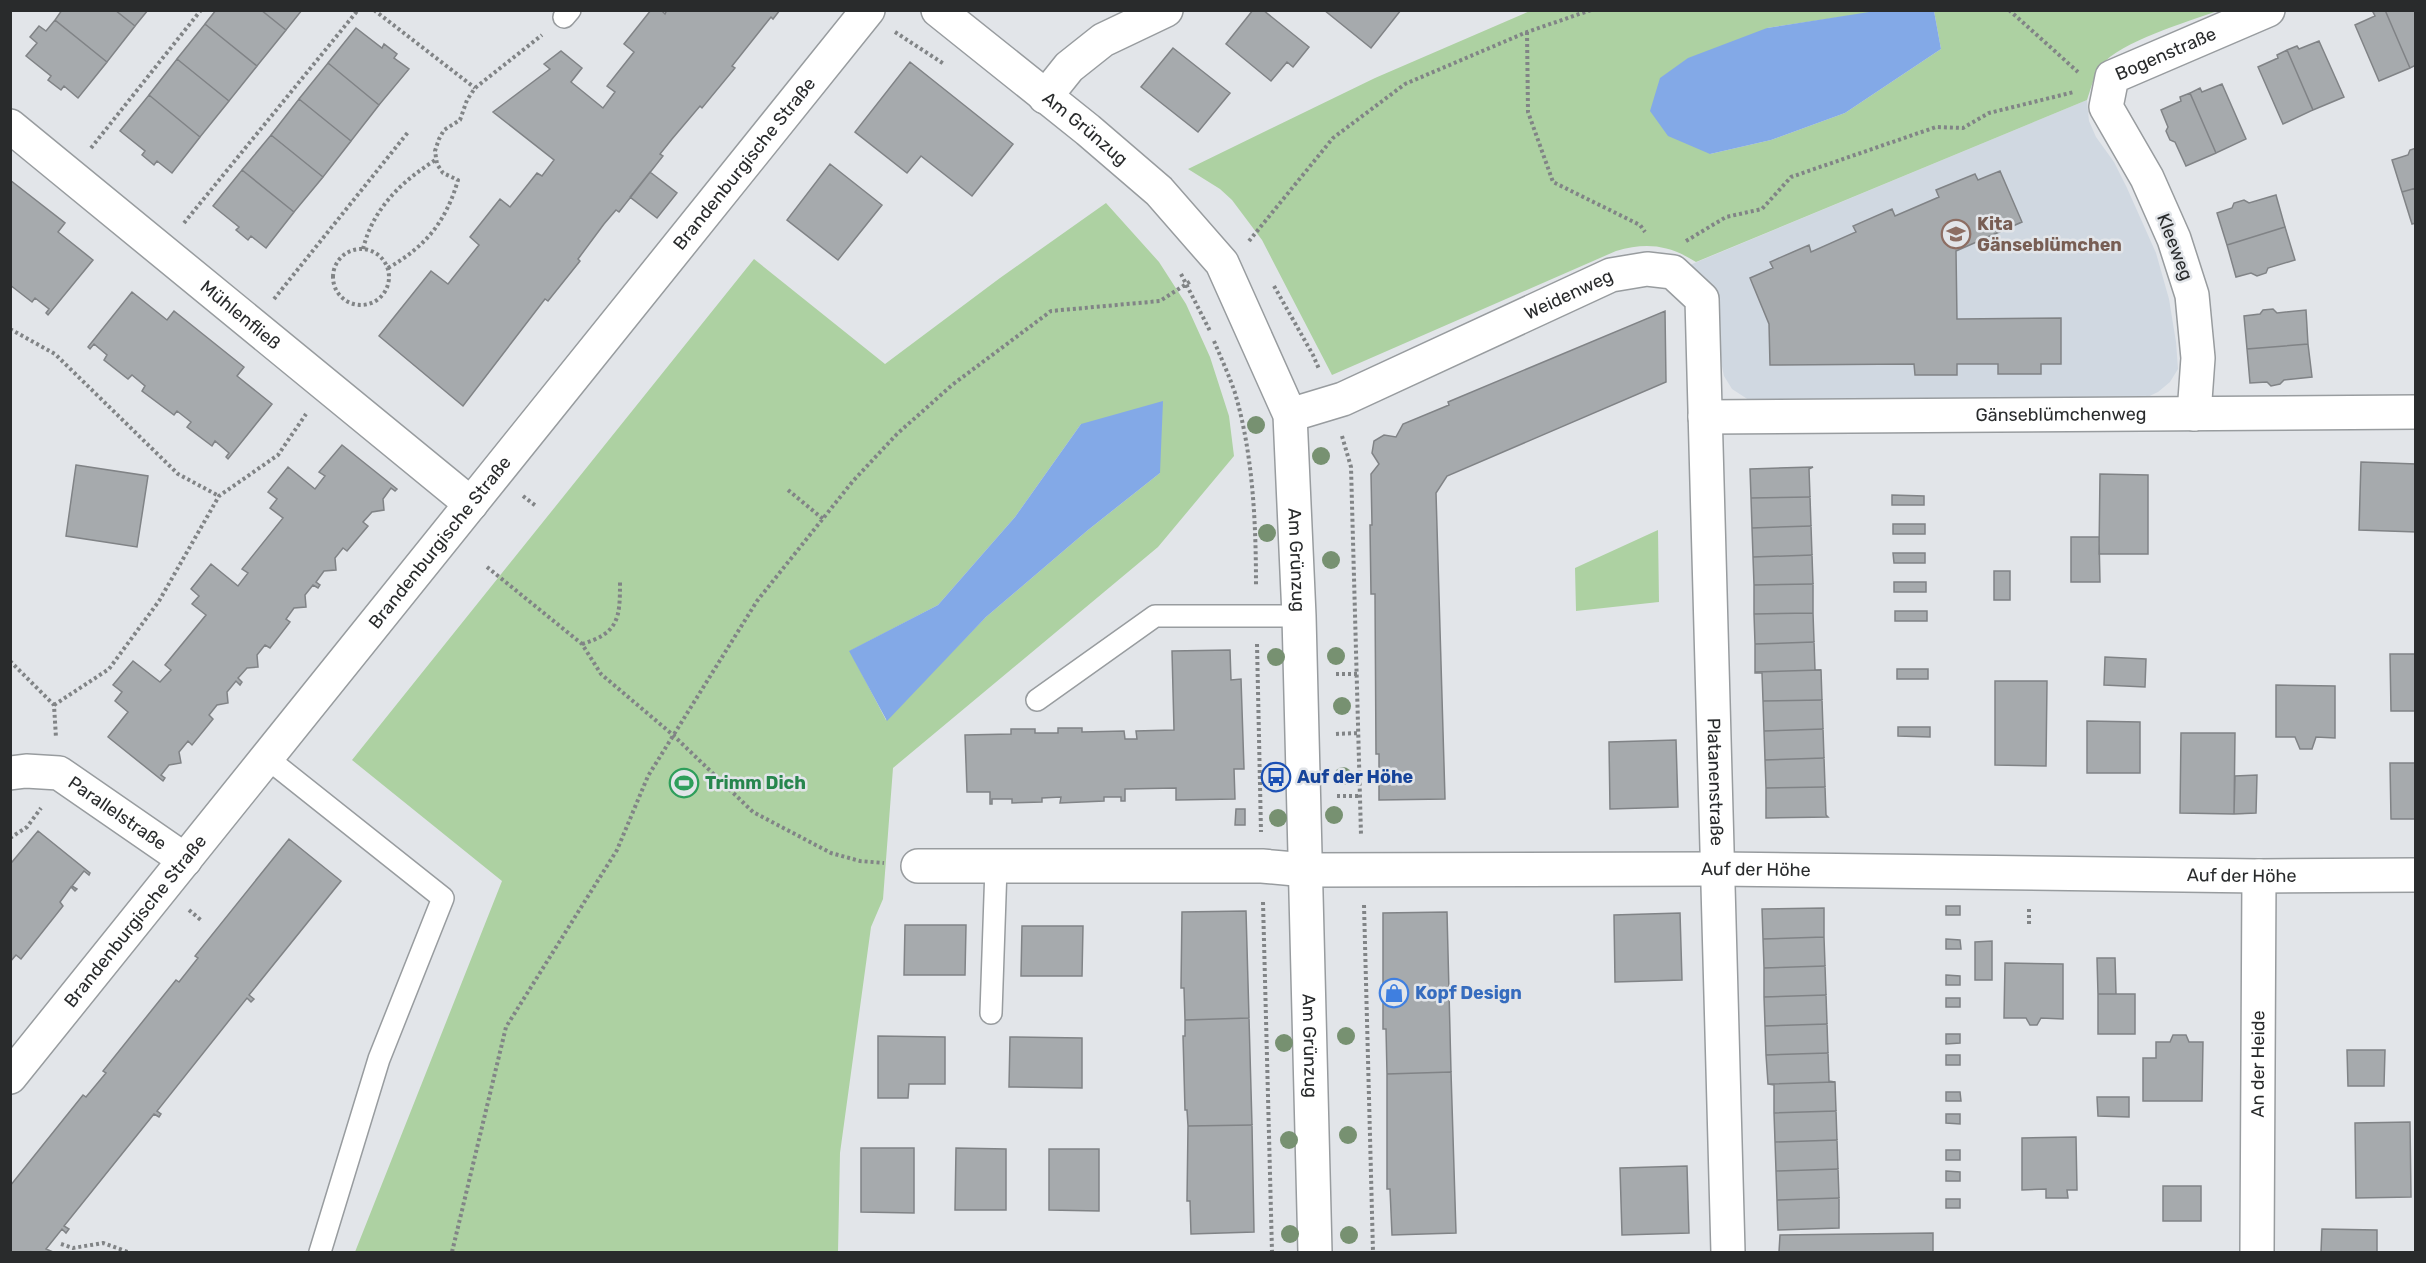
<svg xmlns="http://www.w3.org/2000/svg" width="2426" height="1263" font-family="Rubik,sans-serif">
<rect width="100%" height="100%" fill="#e2e5e9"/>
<path fill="#d0d8e1" d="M2087 100 2089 121 2096 137 2114 162 2127 188 2156 253 2169 299 2176 342 2178 369 2170 382 2158 392 2141 400 1752 402 1732 389 1724 376 1721 362 1717 304 1685 267Z"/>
<path fill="#add1a2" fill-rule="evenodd" d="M1530 11H1882L1767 28 1710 154 1771 140 1845 113 1941 49 1934 11H2217C2188 22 2119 42 2102 65 2094 75 2091 88 2087 100L1696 262C1669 245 1647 242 1616 251L1332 375 1262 240 1232 200 1220 189 1188 169 1375 78Z
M1106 203 1159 262 1186 304 1210 357 1229 416 1234 456 1158 547 893 768 883 899 871 927 840 1153 838 1252H355L502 881 352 760 754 259 885 364 1000 278ZM1081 424 1160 473 1088 530 986 617 886 720 850 651 938 605 1015 517Z
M1658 530 1659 602 1576 611 1575 568Z"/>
<path fill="#83a9e7" d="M1882 10 1934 11 1941 49 1845 113 1771 140 1710 154 1668 136 1650 111 1660 78 1688 58 1767 28Z
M1163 401 1160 473 1088 530 986 617 887 721 849 651 938 605 1015 517 1081 424Z"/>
<path fill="#a6aaad" stroke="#808386" stroke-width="1.5" d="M62 10H115L135 26 107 62 55 20Z
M115 10H148L135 26Z
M216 10H261L286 30 257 66 205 24Z
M261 10H302L286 30Z
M651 10H661L665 14 667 10H780L773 19 771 17 732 66 735 68 702 108 700 106 672 139 660 154 663 156 619 212 616 210 604 224 578 259 580 261 548 301 545 299 463 406 379 336 431 271 448 284 479 245 470 237 500 199 510 207 537 173 542 176 554 160 493 112 550 69 544 64 561 51 582 68 571 82 603 108 615 92 607 86 634 52 624 44Z
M1253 10H1263L1309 47 1293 67 1287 62 1271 81 1226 44Z
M1324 10H1401L1371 48Z
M2377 10H2385L2410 68 2379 81 2355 25 2375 16 2373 12Z
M2385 10H2416V65L2410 68Z
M55 20 107 62 78 98 64 86 61 90 48 80 51 76 26 56 37 43 30 37 39 26 46 31Z
M205 24 257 66 229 101 177 59Z
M356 28 382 48 384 44 397 54 394 58 409 69 379 105 328 63Z
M2319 41 2344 97 2313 110 2287 50 2297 46 2299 49Z
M1173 48 1230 93 1198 132 1141 87Z
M2287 50 2313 110 2283 124 2258 67 2278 58 2277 55Z
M177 59 229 101 200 137 149 95Z
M910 62 1013 144 972 196 921 156 907 173 855 132Z
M328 63 379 105 351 141 299 99Z
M2222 84 2246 139 2216 153 2190 93 2200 88 2202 92Z
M2190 93 2216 153 2186 166 2175 142 2170 140 2166 131 2168 127 2161 110 2181 101 2180 97Z
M149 95 200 137 172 173 157 161 154 165 142 155 145 151 120 131Z
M299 99 351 141 323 177 271 135Z
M271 135 323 177 294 212 242 170Z
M2416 148V188L2402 192 2392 160 2408 155 2410 150Z
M830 164 882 205 838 260 787 220Z
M242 170 294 212 266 248 251 236 248 240 236 230 239 227 213 206Z
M2000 171 2022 222 1956 251 1957 319 2061 318V364H2041V374H1998V364H1957V375H1915L1914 364 1770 365 1769 324 1750 278 1773 268 1770 262 1809 245 1811 252 1856 232 1853 226 1892 209 1895 216 1939 197 1936 190 1975 174 1978 180Z
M650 172 677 193 657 218 630 197Z
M10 180 65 223 58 232 93 260 48 315 46 313 49 309 35 298 32 302 10 285Z
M2416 188V223L2412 224 2402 192Z
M2276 195 2285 227 2227 245 2217 213 2232 208 2234 203 2244 200 2249 203Z
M2285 227 2295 260 2268 268 2266 273 2257 276 2251 273 2236 277 2227 245Z
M132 292 167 320 174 311 244 367 237 376 272 404 228 459 226 457 229 453 215 441 212 446 187 427 191 422 177 411 174 415 142 391 145 386 132 375 128 379 104 360 107 355 94 344 90 349 88 347Z
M2273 309 2277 313 2306 310 2308 344 2247 349 2244 316 2260 314 2263 310Z
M1665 311 1666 382 1447 476 1436 493 1445 799 1379 800V754H1376L1375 594H1371L1370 525H1372L1371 474 1379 464 1372 453 1374 441 1384 435 1396 437 1403 424 1449 405 1448 402Z
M2308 344 2312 377 2284 380 2280 384 2271 386 2267 382 2250 383 2247 349Z
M342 445 397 489 395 491 391 488 383 499 384 510 372 512 363 522 368 526 347 551 343 548 335 558 336 570 324 571 316 582 320 585 318 588 313 585 305 595 306 607 294 608 286 619 290 622 270 648 265 645 257 655 258 667 247 668 238 678 242 682 240 685 236 681 227 692 228 703 217 705 209 715 213 719 192 745 188 741 179 752 181 763 169 765 161 775 165 778 163 781 108 737 128 712 115 701 122 692 113 685 133 661 160 682 171 670 165 665 206 615 192 604 199 596 191 589 211 564 238 586 248 573 242 569 283 518 270 508 277 499 268 492 288 467 315 489 325 476 319 472Z
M2361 462 2416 464V532L2359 530Z
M76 465 148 476 137 547 66 536Z
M1813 467 1809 469 1810 497 1751 498 1750 469Z
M2100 474 2148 475V554H2099Z
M1892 495 1924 496V505H1892Z
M1810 497 1811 526 1752 528 1751 498Z
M1893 524H1925V534H1893Z
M1811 526 1812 555 1753 557 1752 528Z
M2071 537H2099L2100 582H2071Z
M1893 553H1925V563H1894Z
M1812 555 1813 584 1754 585 1753 557Z
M1994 571H2010V600H1994Z
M1894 582H1926V592H1894Z
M1813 584V613L1754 614V585Z
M1895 611H1927V621H1895Z
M1813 613 1814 642 1755 644 1754 614Z
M1814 642 1815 670H1821L1755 672V644Z
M1230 650 1231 680 1241 679 1244 769H1234L1235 799 1176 800V788L1125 789V801H1121V797H1104V801L1060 803 1061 797 1042 798V802L1012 803V799H992V804H990V792H967L965 735 1011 734V729H1035V733H1058V728H1082V732L1124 731 1125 739H1137L1136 731 1174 730 1172 651Z
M2390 654H2416V711H2391Z
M2105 657 2146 659 2145 687 2104 685Z
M1897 669H1928V679H1897Z
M1821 670 1822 700 1763 701 1762 673H1755V672Z
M1995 681H2047L2046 766 1995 765Z
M2276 685 2335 686V738L2316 737 2312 749H2300L2295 737H2276Z
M1822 700 1823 729 1764 731 1763 701Z
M2087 721 2140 722V773H2087Z
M1898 727H1930V737L1898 736Z
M1823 729 1824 758 1765 760 1764 731Z
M2181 733H2235L2234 814 2180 813Z
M1676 740 1678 807 1610 809 1609 742Z
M1824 758 1825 787 1766 788 1765 760Z
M2390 763H2416V819H2391Z
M2257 775 2256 813 2234 814 2235 776Z
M1825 787 1826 815 1828 817 1766 818V788Z
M1236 809H1245V825H1235Z
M38 831 90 873 89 875 84 871 72 886 77 889 75 891 71 887 60 902 63 906 21 959 16 955 10 962V861L12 862Z
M289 839 341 881 249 995 254 999 251 1002 247 998 157 1111 161 1114 159 1117 154 1114 64 1226 69 1229 66 1233 62 1229 46 1249 53 1252H10V1186L83 1095 86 1097 106 1073 103 1071 176 980 179 982 198 958 195 956Z
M1946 906H1960V915H1946Z
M1824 908V937L1763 939 1762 909Z
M1246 911 1249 1018 1185 1020 1184 988H1181L1182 912Z
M1447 912 1451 1072 1387 1074 1386 1029H1383V913Z
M1680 913 1682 980 1615 982 1614 915Z
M905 925H966L965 975H904Z
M1022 926H1083L1082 976H1021Z
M1824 937 1825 966 1764 968 1763 939Z
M1946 939 1960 940 1961 949H1946Z
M1992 941V980H1975V942Z
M2097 958H2115L2116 994H2098Z
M2005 963 2063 964V1019L2041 1018 2037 1025H2030L2026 1018H2004Z
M1825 966 1826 995 1764 997V968Z
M1946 975 1960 976V985H1946Z
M2098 994H2135V1034H2098Z
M1826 995 1827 1024 1765 1026 1764 997Z
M1946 998H1960V1007H1946Z
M1249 1018 1252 1125 1188 1126 1187 1110H1185L1183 1036H1185V1020Z
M1827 1024 1828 1053 1766 1055 1765 1026Z
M1946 1034H1960V1043L1946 1044Z
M2173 1035H2186L2189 1042H2203L2202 1101H2143V1058H2156V1042H2170Z
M878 1036 945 1037V1084H909L908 1098H878Z
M1010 1037 1082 1038V1088L1009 1087Z
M2347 1050H2385L2384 1086H2348Z
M1828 1053 1829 1081 1835 1082 1768 1084 1766 1055Z
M1946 1055H1960V1065H1946Z
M1451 1072 1456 1233 1392 1235 1390 1189H1387V1074Z
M1835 1082 1836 1111 1774 1113V1085L1768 1084Z
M1946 1092H1960L1961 1101H1946Z
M2097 1097H2129V1117L2098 1116Z
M1836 1111 1837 1140 1775 1142 1774 1113Z
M1946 1114H1960V1124L1946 1123Z
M2410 1122 2411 1197 2356 1198 2355 1123Z
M1252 1125 1254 1232 1191 1234 1190 1201H1187L1188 1126Z
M2076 1137 2077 1190H2067L2068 1198H2046V1189L2022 1190V1138Z
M1837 1140 1838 1169 1776 1171 1775 1142Z
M861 1148H914V1213L861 1212Z
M956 1148 1006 1149V1210H955Z
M1049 1149H1099V1211L1049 1210Z
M1946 1150H1960V1160H1946Z
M1687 1166 1689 1233 1622 1235 1620 1168Z
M1838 1169 1839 1198 1777 1200 1776 1171Z
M1946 1171 1960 1172V1181H1946Z
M2163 1186H2201V1221H2163Z
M1839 1198V1228L1778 1230 1777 1200Z
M1946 1199H1960V1208H1946Z
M2322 1229 2377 1230V1252H2321Z
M1933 1233V1252H1779L1780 1235Z"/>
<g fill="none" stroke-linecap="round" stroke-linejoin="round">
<g stroke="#989c9f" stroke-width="24">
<path id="lane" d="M564 17 570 10
M1037 700 1155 616H1299
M267 758 443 898 379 1059 320 1252
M991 1013 996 867"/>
</g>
<g stroke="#989c9f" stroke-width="36">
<g id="street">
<path d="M1045 97 1069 67 1103 40 1166 10"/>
<path id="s1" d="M10 126 471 504"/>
<path id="s2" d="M2194 414 2198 358 2192 295 2174 239 2147 178 2106 107 2112 77 2268 10"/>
<path id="s3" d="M1290 415 1343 399 1611 275 1647 269 1673 272 1702 299 1728 1252"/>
<path id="s4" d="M1705 417 2416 412"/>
<path id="s5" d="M10 773 26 771 59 773 185 860"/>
<path id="s6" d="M918 866H1262L1306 870 1718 869 2259 876 2416 875"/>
<path id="s7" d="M10 1077 868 10"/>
<path id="s8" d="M2257 1252 2259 876"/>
</g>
</g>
<g stroke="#989c9f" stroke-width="36">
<g id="secondary">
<path id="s9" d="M938 10 1088 130 1159 191 1222 263 1290 415 1299 616 1315 1252"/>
</g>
</g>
<path stroke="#818486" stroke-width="4" stroke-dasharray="3 3" stroke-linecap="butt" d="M374 10 475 88
M2009 10 2078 72
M895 32 944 64
M1527 32 1528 112 1553 182 1640 225 1645 232
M91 148 201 10
M184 223 358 10
M1249 241 1333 138 1405 84 1527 32 1591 10
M1686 241 1726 217 1762 209 1791 177 1936 127 1963 128 1989 113 2074 92
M333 277a28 28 0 1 1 56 0a28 28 0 1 1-56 0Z
M363 249C373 208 402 181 437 159
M388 268C425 247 446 222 458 180L443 173 437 164 435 151 439 139 444 130 460 120 467 100 475 88 542 35
M1181 274 1210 331
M1274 286 1313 355 1319 369
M274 299 409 131
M10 329 55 354 178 474 219 496
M1214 341C1221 358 1229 375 1235 393 1253 454 1256 523 1256 586
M1342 436 1351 467 1361 835
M788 490 823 519
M523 496 536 506
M487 567 582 644 601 674 673 735 753 812 831 853 860 861 884 863
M582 644C619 633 620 618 620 582
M1257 644 1261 832
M10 661 54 705 56 738
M1336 674H1357
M54 705 109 669 159 601 219 496 278 455 306 414
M1336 734 1359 733
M1337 796H1360
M10 838 27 827 41 808
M1263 902 1272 1252
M1364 905 1373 1252
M189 910 202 921
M2029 924V908
M61 1244 73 1248 103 1243 128 1252
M452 1252 506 1027 617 850 648 776 757 601 853 481 897 434 952 385 1051 311 1160 301 1191 281"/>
<use href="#lane" stroke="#fff" stroke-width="21"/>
<use href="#street" stroke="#fff" stroke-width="33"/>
<use href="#secondary" stroke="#fff" stroke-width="33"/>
</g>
<g fill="#779171">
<circle cx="1256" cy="425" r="9"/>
<circle cx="1321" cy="456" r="9"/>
<circle cx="1267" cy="533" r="9"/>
<circle cx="1331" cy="560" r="9"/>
<circle cx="1336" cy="656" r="9"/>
<circle cx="1276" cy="657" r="9"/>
<circle cx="1342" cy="706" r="9"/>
<circle cx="1343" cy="776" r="9"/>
<circle cx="1334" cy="815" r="9"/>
<circle cx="1278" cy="818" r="9"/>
<circle cx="1346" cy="1036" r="9"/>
<circle cx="1284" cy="1043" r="9"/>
<circle cx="1348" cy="1135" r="9"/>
<circle cx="1289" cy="1140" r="9"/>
<circle cx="1290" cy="1234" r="9"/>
<circle cx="1349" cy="1235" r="9"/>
</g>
<defs>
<g id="school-ring" transform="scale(1.5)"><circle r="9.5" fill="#e2e5e9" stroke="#8d6e63" stroke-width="1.5"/><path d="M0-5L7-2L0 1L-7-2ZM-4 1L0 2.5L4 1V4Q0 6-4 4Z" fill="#8d6e63"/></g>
<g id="bus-ring" transform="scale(1.5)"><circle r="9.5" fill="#e2e5e9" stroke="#1a4fb4" stroke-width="1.5"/><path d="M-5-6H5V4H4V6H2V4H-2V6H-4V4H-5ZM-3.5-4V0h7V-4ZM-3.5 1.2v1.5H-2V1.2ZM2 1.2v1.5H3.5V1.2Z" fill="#1a4fb4"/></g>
<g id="stadium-ring" transform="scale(1.5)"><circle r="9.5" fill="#e2e5e9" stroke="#2e9e5b" stroke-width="1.5"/><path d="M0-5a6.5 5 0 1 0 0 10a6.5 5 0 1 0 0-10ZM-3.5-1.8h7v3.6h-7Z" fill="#2e9e5b"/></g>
<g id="shop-ring" transform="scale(1.5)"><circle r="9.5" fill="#e2e5e9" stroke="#3f7fe0" stroke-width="1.5"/><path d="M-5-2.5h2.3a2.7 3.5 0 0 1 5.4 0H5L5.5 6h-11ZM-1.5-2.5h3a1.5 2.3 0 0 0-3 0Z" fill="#3f7fe0"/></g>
</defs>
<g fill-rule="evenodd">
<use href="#school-ring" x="1956" y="234"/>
<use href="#bus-ring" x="1276" y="777"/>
<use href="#stadium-ring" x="684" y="783"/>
<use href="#shop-ring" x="1394" y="993"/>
</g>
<g text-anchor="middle" stroke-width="5" stroke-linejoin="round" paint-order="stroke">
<g font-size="18" fill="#292b2c" stroke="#e2e5e9">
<text dy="6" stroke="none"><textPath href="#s2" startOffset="416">Bogenstraße</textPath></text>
<text dy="6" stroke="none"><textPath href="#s9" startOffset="189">Am Grünzug</textPath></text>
<text dy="6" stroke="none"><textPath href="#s7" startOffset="1172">Brandenburgische Straße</textPath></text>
<text transform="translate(2175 247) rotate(69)" y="6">Kleeweg</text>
<text dy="6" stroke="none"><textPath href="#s3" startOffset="304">Weidenweg</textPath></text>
<text dy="6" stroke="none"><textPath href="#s1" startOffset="298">Mühlenfließ</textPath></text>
<text dy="6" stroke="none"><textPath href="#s4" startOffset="356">Gänseblümchenweg</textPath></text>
<text dy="6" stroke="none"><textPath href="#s7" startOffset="686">Brandenburgische Straße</textPath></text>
<text dy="6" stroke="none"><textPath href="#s9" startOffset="693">Am Grünzug</textPath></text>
<text dy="6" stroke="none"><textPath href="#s3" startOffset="936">Platanenstraße</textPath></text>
<text dy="6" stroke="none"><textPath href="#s5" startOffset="120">Parallelstraße</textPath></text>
<text dy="6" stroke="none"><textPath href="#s6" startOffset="838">Auf der Höhe</textPath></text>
<text dy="6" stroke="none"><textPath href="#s6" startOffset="1324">Auf der Höhe</textPath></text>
<text dy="6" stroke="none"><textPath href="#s7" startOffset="200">Brandenburgische Straße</textPath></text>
<text dy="6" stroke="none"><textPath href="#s9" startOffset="1179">Am Grünzug</textPath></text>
<text dy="6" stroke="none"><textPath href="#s8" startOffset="188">An der Heide</textPath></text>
</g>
<g font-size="18" font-weight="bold" fill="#785e54" stroke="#e2e5e9" text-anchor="start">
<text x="1977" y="230">Kita<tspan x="1977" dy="21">Gänseblümchen</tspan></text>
</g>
<g font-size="18" font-weight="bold" fill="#164399" stroke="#e2e5e9" text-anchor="start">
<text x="1297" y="783">Auf der Höhe</text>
</g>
<g font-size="18" font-weight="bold" fill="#27864d" stroke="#e2e5e9" text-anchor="start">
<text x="705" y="789">Trimm Dich</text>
</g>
<g font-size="18" font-weight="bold" fill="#366cbe" stroke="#e2e5e9" text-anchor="start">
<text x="1415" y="999">Kopf Design</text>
</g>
</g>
<rect width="2426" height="1263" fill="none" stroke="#292b2c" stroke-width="24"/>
</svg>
